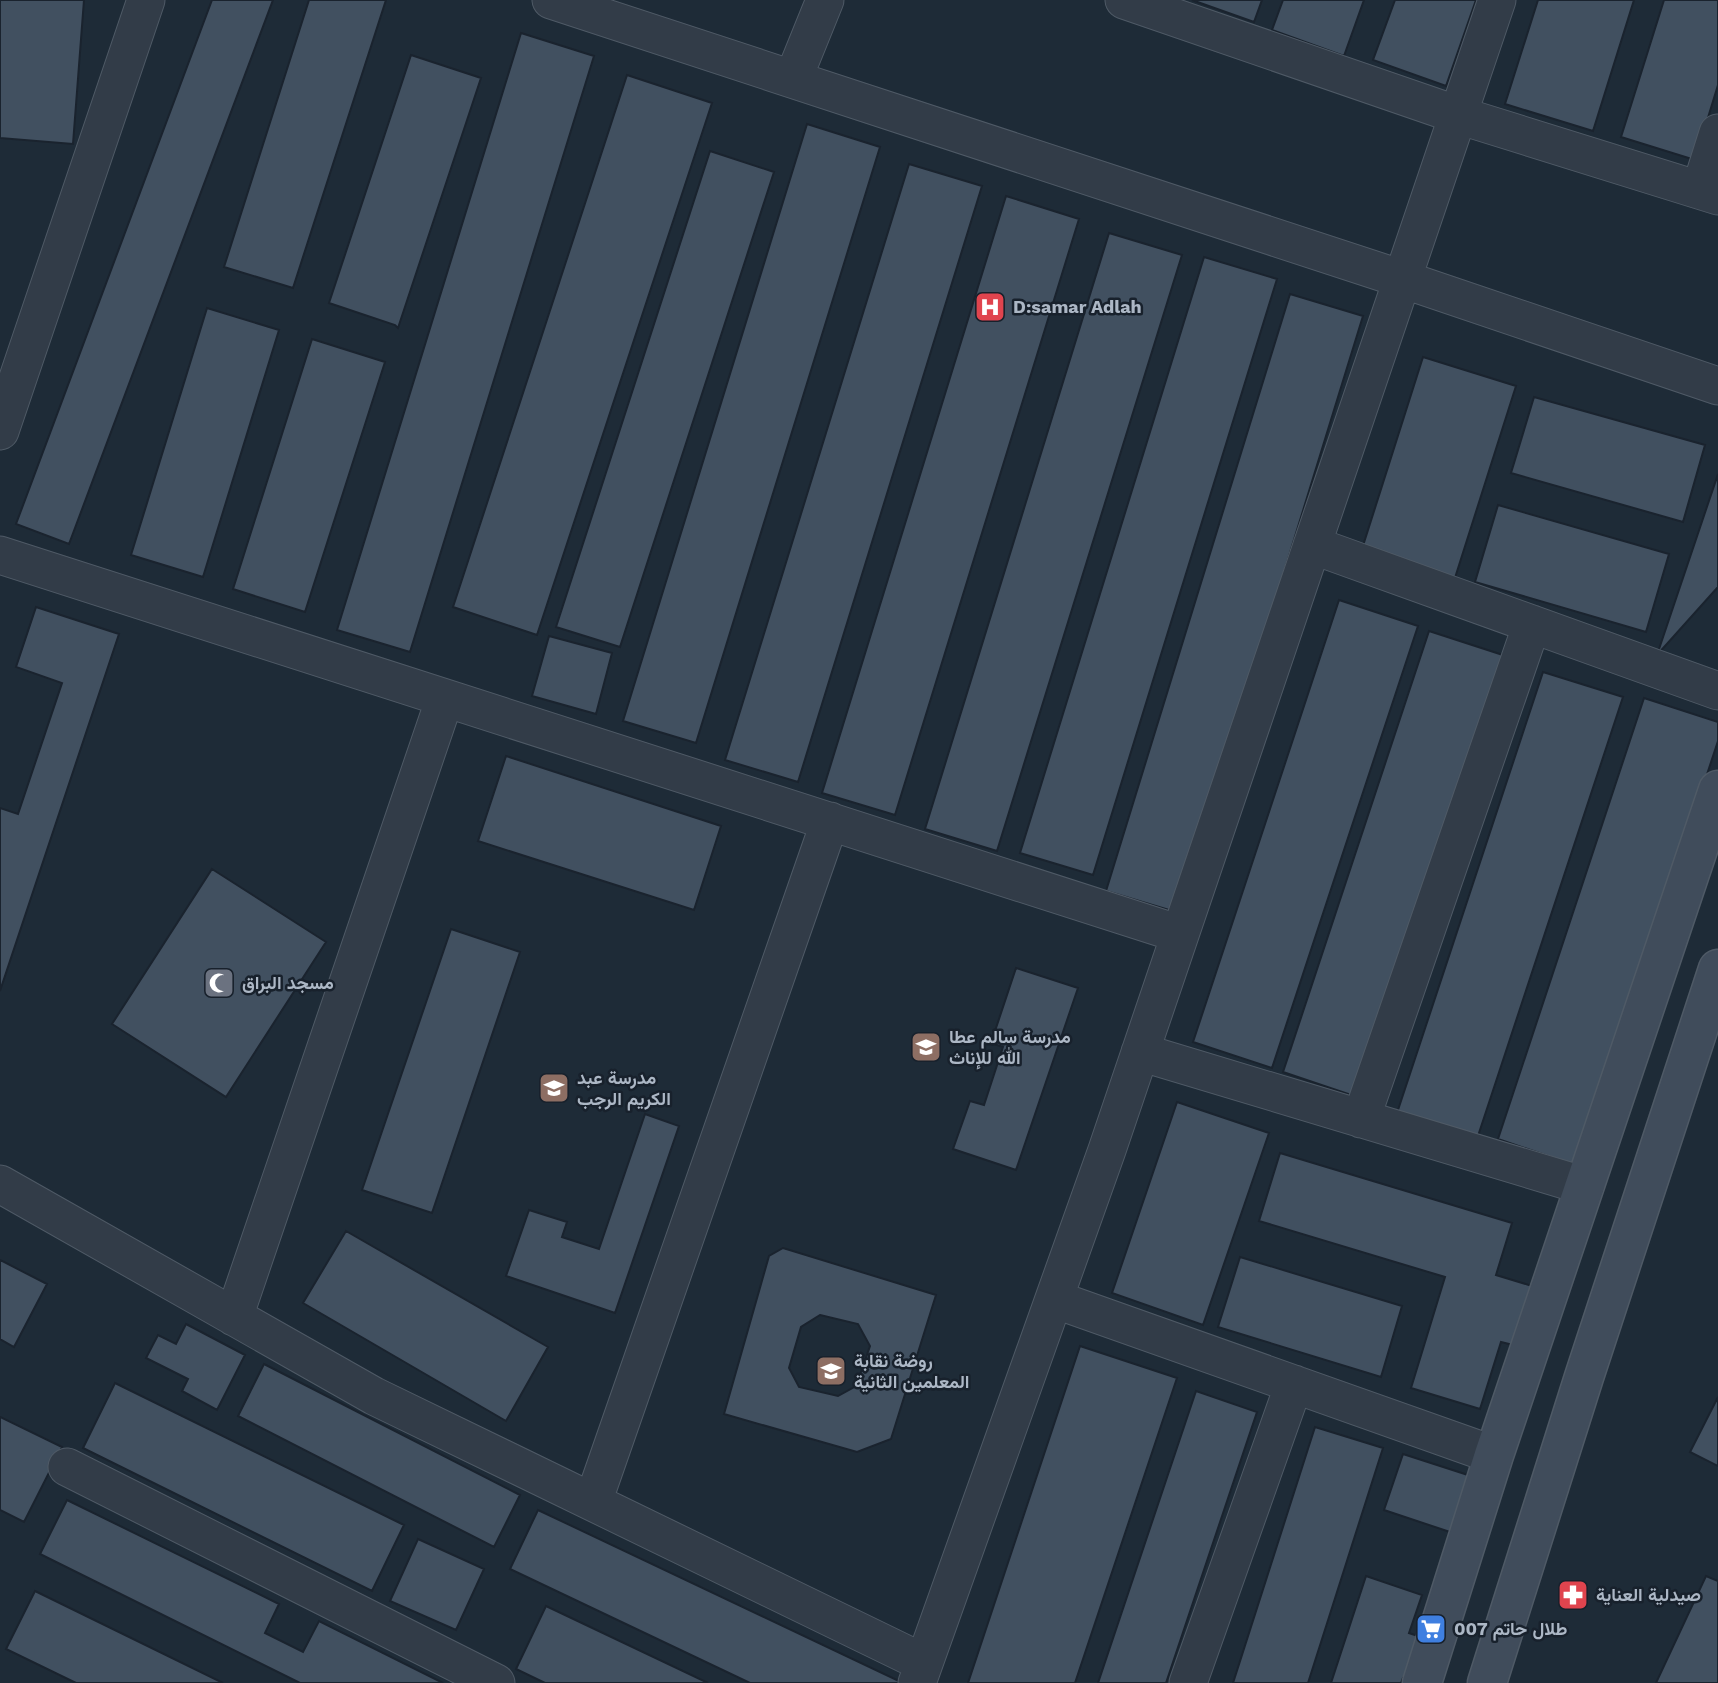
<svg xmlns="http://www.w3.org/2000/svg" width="1718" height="1683" font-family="'Work Sans',Vazirmatn,sans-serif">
<rect width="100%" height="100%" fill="#1e2b37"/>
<path fill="#415060" stroke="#1a232e" stroke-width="2" fill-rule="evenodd" d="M0 0H84L73 144 0 138Z
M212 0H273L69 544 16 524Z
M309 0H386L293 288 224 267Z
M1192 0H1262L1254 22Z
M1283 0H1364L1344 56 1272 30Z
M1395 0H1476L1446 86 1373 60Z
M1538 0H1634L1593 131 1505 104Z
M1664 0H1718V85L1695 160 1621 137Z
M521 33 594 56 410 652 337 630Z
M411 55 481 78 398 328 395 325 329 303Z
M627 75 712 103 537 635 453 607Z
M807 124 880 147 696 743 623 721Z
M710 151 774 172 620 647 556 627Z
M909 164 982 186 798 782 725 760Z
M1006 196 1079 219 895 815 822 793Z
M1109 233 1182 255 997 851 925 829Z
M1204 257 1277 279 1093 875 1020 853Z
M1290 294 1363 316 1179 913 1106 891Z
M207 308 279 330 203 577 131 555Z
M312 339 385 362 305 612 233 589Z
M1423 357 1516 386 1454 581 1361 552Z
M1534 397 1705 445 1683 522 1511 473Z
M1718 474V587L1657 655Z
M1498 505 1669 554 1646 632 1475 582Z
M1339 600 1418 626 1272 1068 1193 1042Z
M36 607 119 634 0 991V808L18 814 62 683 16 667Z
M1429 631 1509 657 1363 1099 1283 1072Z
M549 636 612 653 596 714 532 696Z
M1543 672 1623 697 1477 1139 1397 1113Z
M1644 698 1718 722V741L1578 1166 1498 1139Z
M506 756 721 826 694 910 478 841Z
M212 869 326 942 226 1097 112 1024Z
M451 929 520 952 432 1213 362 1190Z
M1016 968 1078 988 1016 1170 953 1149 970 1101 984 1105 1003 1047 991 1043Z
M1177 1102 1269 1133 1203 1325 1112 1293Z
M645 1114 679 1126 615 1313 506 1276 529 1210 567 1222 562 1237 599 1249Z
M1280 1153 1512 1223 1496 1275 1532 1286 1513 1345 1501 1342 1480 1409 1411 1388 1445 1277 1259 1221Z
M346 1231 548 1347 506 1421 303 1303Z
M783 1248 936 1295 891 1439 857 1452 724 1414 769 1256ZM820 1315 858 1324 870 1346 856 1386 838 1396 799 1387 789 1368 801 1327Z
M1240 1257 1402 1306 1381 1377 1218 1327Z
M0 1260 47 1284 14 1347 0 1339Z
M186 1324 245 1355 217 1410 182 1391 188 1379 146 1358 158 1335 176 1344Z
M1080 1346 1177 1378 1075 1683H968Z
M264 1364 520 1495 494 1547 238 1416Z
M115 1383 404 1525 372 1591 83 1448Z
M1196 1391 1257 1412 1166 1683H1098Z
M1718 1397V1466L1690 1452Z
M0 1417 62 1447 24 1522 0 1510Z
M1315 1427 1383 1448 1308 1683H1233Z
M1403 1454 1471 1476 1453 1533 1384 1510Z
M67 1500 279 1604 265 1633 303 1652 319 1621 443 1683H300L40 1554Z
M538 1510 903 1683H750L510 1569Z
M418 1539 484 1569 456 1630 390 1601Z
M1366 1576 1422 1595 1409 1633 1430 1640 1416 1682 1403 1678 1401 1683H1331Z
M1706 1576 1718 1581V1683H1656Z
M35 1591 223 1683H76L6 1649Z
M546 1606 708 1683H545L516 1669Z"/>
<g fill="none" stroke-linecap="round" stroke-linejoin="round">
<g stroke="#4f5a66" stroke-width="39">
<path id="minor" d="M551 0 1402 279 1718 386
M1124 0 1458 115 1718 196
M793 79 825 0
M1700 190 1718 133
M0 431 146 0
M1312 545 1718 691
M0 555 1180 934
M1140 1052 1585 1186
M1361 1119 1532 624
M0 1184 374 1396 924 1663
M1054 1299 1494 1455
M234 1317 445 698
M67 1467 496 1683
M593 1502 830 821
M917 1683 1107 1150 1497 0
M1188 1683 1294 1384"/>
</g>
<g stroke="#4f5a66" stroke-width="41">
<path id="secondary" d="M1422 1683 1494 1455 1718 790
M1487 1683 1584 1377 1718 969"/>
</g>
<use href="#minor" stroke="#323c48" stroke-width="37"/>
<use href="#secondary" stroke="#404c5b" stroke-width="38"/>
</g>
<defs>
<g id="hospital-square" transform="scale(1.575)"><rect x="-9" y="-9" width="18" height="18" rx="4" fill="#e0444e" stroke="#18212c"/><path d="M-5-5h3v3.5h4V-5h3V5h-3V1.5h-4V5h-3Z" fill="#fff"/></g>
<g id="mosque-square" transform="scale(1.575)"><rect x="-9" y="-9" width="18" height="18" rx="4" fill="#6b7280" stroke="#18212c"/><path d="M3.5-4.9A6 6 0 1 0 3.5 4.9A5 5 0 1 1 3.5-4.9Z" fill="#fff"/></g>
<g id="school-square" transform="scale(1.575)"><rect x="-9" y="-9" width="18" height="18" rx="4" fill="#8d6e63" stroke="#18212c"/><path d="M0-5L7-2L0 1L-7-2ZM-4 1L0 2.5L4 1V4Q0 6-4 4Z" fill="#fff"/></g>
<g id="pharmacy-square" transform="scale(1.575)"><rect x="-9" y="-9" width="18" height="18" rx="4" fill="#e0444e" stroke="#18212c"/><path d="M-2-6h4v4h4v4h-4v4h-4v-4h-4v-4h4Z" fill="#fff"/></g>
<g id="supermarket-square" transform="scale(1.575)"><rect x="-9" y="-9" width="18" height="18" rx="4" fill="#3f7fe0" stroke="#18212c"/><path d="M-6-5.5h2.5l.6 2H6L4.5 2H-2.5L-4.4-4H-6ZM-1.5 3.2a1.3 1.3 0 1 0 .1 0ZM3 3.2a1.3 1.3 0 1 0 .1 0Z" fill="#fff"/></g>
</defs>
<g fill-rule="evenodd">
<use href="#hospital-square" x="990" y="307"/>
<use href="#mosque-square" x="219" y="983"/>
<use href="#school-square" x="926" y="1047"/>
<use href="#school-square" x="554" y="1088"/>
<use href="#school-square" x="831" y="1371"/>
<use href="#pharmacy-square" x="1573" y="1595"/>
<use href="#supermarket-square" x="1431" y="1629"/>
</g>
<g text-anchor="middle" stroke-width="5" stroke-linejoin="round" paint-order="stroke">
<g font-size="18" font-weight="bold" fill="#acb7c5" stroke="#18212c" text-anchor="start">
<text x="1013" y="313">D:samar Adlah</text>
<text x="242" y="989">مسجد البراق</text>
<text x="949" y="1043">مدرسة سالم عطا<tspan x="949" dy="21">الله للإناث</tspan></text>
<text x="577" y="1084">مدرسة عبد<tspan x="577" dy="21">الكريم الرجب</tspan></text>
<text x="854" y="1367">روضة نقابة<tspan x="854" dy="21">المعلمين الثانية</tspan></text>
<text x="1596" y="1601">صيدلية العناية</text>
<text x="1454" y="1635">طلال حاتم 007</text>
</g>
</g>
</svg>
